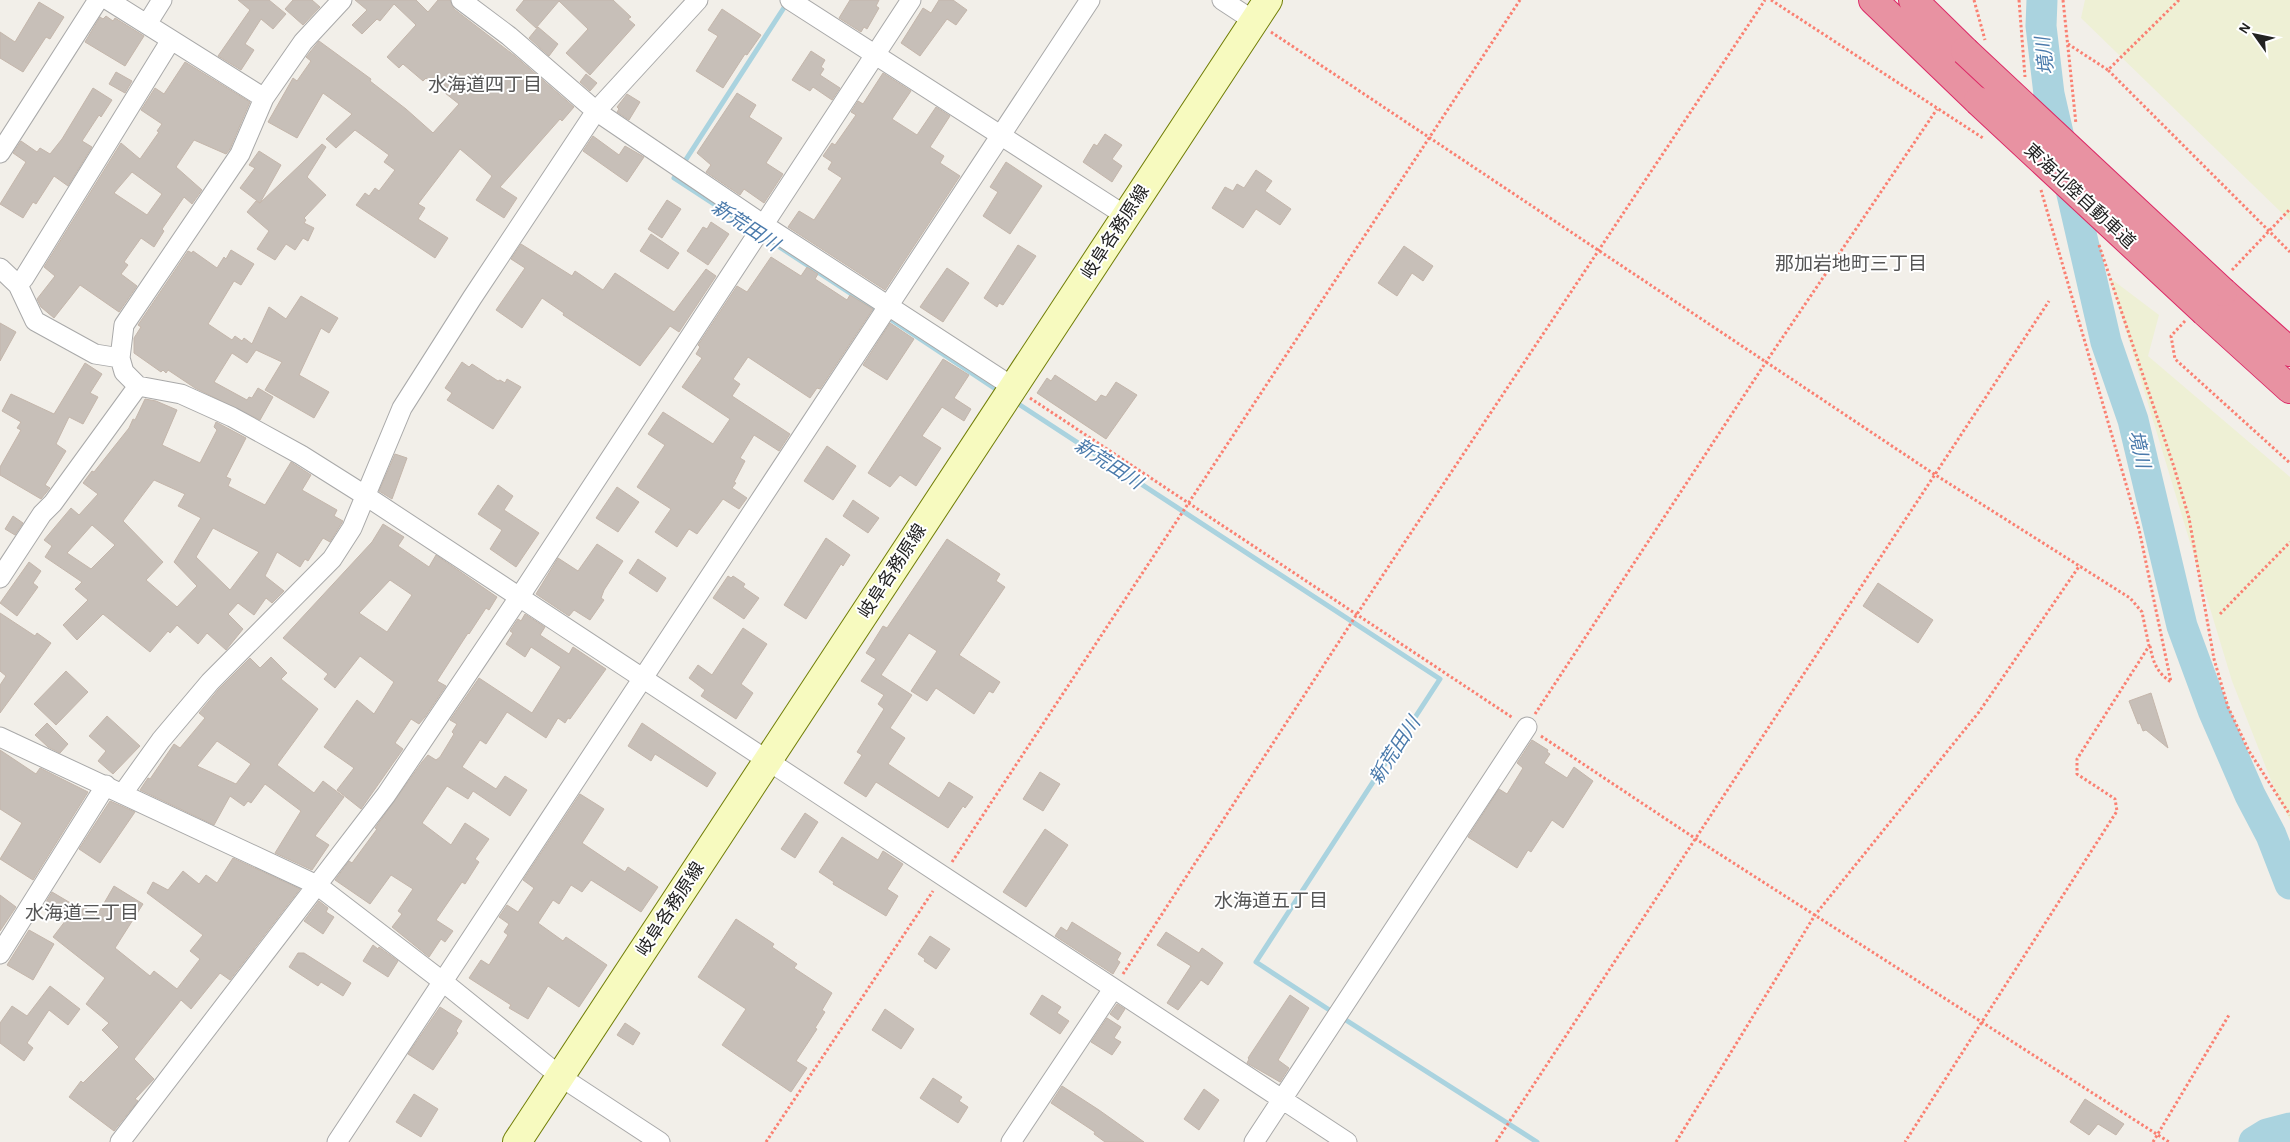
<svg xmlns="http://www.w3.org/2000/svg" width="2290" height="1142" font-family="'Alegreya Sans','Noto Sans JP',sans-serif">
<rect width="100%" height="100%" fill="#f2efe9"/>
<path fill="#eef0d5" d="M2085 0H2290V221L2081 18Z
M2110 278 2159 315 2148 356 2290 477V820L2278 798 2232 681Z"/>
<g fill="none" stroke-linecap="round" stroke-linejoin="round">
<path stroke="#aad3df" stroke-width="5" d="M787 3 674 178 879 312
M887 317 994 388
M1020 405 1440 679 1256 962 1334 1013
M1341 1017 1537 1142"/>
<path stroke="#aad3df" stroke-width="31" d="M2042 0 2041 26 2049 94 2106 342 2133 420 2182 626 2213 710 2250 795 2271 835 2290 884
M2254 1142 2267 1134 2290 1128"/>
</g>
<path fill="#c7bfb8" stroke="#c4b6ab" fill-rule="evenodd" d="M238 0H269L286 14 273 29 261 19 245 44 254 50 241 70 218 56 250 10Z
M293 0H312L320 7 303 25 285 9Z
M355 0H416L428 12 438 0H450L454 9 515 56 574 107 562 121 560 119 500 187 517 198 504 218 476 200 492 176 460 149 418 204 425 208 418 219 448 238 435 258 356 205 365 193 369 196 375 188 379 191 395 170 384 162 389 155 355 130 336 148 326 139 352 114 323 93 297 138 268 122 293 78 297 81 311 61 306 57 319 41 371 79 370 81 406 109 433 133 459 104 426 78 423 81 403 64 399 68 387 57 416 25 394 4 380 21 377 19 362 34 352 25 367 10Z
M524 0H613L631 17 628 19 635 25 590 75 566 53 588 29 559 1 536 28 516 10Z
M850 0H879L876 6 879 8 867 29 864 27 861 32 839 18Z
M939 0H953L967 10 956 25 947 19 920 56 901 43 923 8 931 13Z
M39 2 64 17 50 39 46 37 23 72 0 58V32L15 42Z
M722 9 761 35 747 55 745 54 723 88 696 71 718 36 708 30Z
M106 16 113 21 115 18 144 36 125 66 85 42 100 17 103 19Z
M538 27 558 44 549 56 529 38Z
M811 51 825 60 821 67 824 69 820 75 840 88 832 100 813 87 810 91 792 80Z
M185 62 250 102 230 149 226 154 194 140 176 167 202 190 192 204 184 197 162 229 164 231 154 247 141 238 124 262 128 265 121 274 137 286 119 312 80 285 54 318 41 307 37 299 55 276 44 267 121 143 140 159 159 132 157 131 162 124 141 110 155 88 164 94ZM132 172 162 194 147 215 114 193Z
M116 72 132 81 125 93 109 84Z
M883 73 911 91 892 119 917 135 936 107 950 116 930 147 944 156 940 163 960 176 885 290 788 227 799 211 814 220 842 178 828 169 832 162 823 156 832 143 835 145 856 115 851 112 858 101 863 104Z
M586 74 597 83 590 91 580 82Z
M93 88 112 100 101 117 99 115 82 141 92 147 68 186 54 176 36 204 33 202 23 218 0 204 26 162 13 153 21 141 37 152 40 148 50 154 62 139Z
M737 93 756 105 749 117 782 138 766 163 783 174 764 203 744 189 740 195 706 172 711 165 697 153Z
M627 94 640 102 629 120 617 112 619 109 617 107Z
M1105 134 1122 145 1112 159 1122 166 1112 182 1083 162 1094 144 1097 146Z
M593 136 619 155 625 146 644 157 627 182 583 151Z
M322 144 326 147 307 177 326 195 304 218 306 220 304 223 314 228 308 241 303 238 295 250 286 244 275 260 257 249 269 231 247 212 256 201 260 203Z
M259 151 281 165 260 203 240 188 255 168 249 165Z
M1006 162 1042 186 1010 234 983 216 998 192 990 187Z
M1256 170 1272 181 1265 191 1291 209 1280 225 1256 209 1243 228 1212 208 1225 187 1233 191 1237 184 1244 188Z
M667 200 681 209 662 238 648 229Z
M711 222 729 234 708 265 687 251 703 227 707 229Z
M651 234 679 253 668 269 640 251Z
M521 244 572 276 575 271 603 290 615 273 674 312 706 269 716 276 679 332 670 326 640 366 563 315 564 313 542 298 522 328 496 310 525 268 511 259Z
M1018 245 1036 256 1003 305 999 303 997 307 984 298Z
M1404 246 1433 266 1423 281 1412 273 1397 296 1378 283Z
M231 250 254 264 241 285 234 281 208 324 232 340 235 336 242 341 244 338 252 344 269 307 286 319 301 296 338 318 329 333 321 328 299 375 329 392 314 418 265 390 282 362 256 350 247 363 232 353 214 382 247 400 249 397 252 398 258 388 273 397 260 420 195 388 168 370 166 373 163 370 161 372 134 353V338L141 327 138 325 188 251 192 253 193 251 217 268 224 257 226 259Z
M771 257 801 276 807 267 818 274 815 279 847 300 850 295 873 309 820 389 817 388 810 398 748 357 733 379 740 384 732 396 790 434 779 451 754 435 740 458 745 461 734 482 736 483 732 488 747 498 739 509 723 499 697 534 689 529 677 547 655 532 671 509 637 487 665 445 648 434 663 412 713 444 730 419 682 387 702 358 696 354 700 347 698 345 737 286 747 292Z
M947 268 969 283 943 322 920 307Z
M0 323 16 332 0 361Z
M890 323 914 339 887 380 863 365Z
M943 359 969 375 954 398 971 409 964 421 942 407 922 436 941 448 935 457 916 486 900 475 890 487 868 473Z
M462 362 469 367 472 364 498 381 500 380 505 383 507 379 521 387 493 429 447 400 452 393 445 388Z
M85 363 102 374 90 393 98 397 83 424 69 417 56 444 66 451 45 485 50 488 41 499 0 475V467L21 430 17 428 21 422 2 411 11 394 54 414Z
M1055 375 1096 402 1101 395 1106 397 1116 382 1137 395 1106 439 1037 393 1047 378 1051 381Z
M145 399 156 401 177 410 162 445 200 463 217 430 214 427 216 422 246 438 226 477 231 479 228 486 265 505 291 462 311 475 302 490 337 510 334 516 343 521 330 542 323 538 308 561 305 559 300 567 277 552 265 576 284 591 272 603 266 598 254 615 238 603 228 614 243 629 226 650 207 633 198 644 177 625 170 633 168 631 150 652 103 614 77 640 63 625 88 600 75 589 82 582 45 557 52 546 44 540 71 508 79 515 98 494 83 483 92 471 94 472 129 428 133 419 135 420ZM154 480 185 494 178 506 201 518 174 562 197 586 177 607 146 580 163 562 123 521ZM92 525 115 545 91 569 67 553ZM213 528 259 552 230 590 196 557Z
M827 446 856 466 833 500 804 481Z
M395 454 407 458 392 499 379 491Z
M498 485 513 496 504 510 539 533 516 567 490 549 502 530 478 514Z
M617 487 639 502 618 532 596 518Z
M853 500 879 518 868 533 843 516Z
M13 516 23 523 15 535 5 529Z
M383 524 404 537 398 546 429 567 436 555 497 597 489 610 486 608 469 634 468 633 437 681 446 686 425 717 419 724 411 719 395 743 403 749 361 809 337 790 354 768 324 747 357 700 374 714 394 682 360 656 335 688 324 679 328 674 283 638 372 542ZM390 580 412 595 387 632 359 613Z
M826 538 850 555 843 566 841 564 806 619 784 605Z
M947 539 1000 574 996 581 1005 587 959 655 1000 682 993 693 989 691 974 714 936 688 927 701 911 691 937 651 909 633 881 675 912 695 890 728 905 738 888 764 939 798 949 782 973 797 965 808 963 806 948 828 876 782 866 797 844 783 862 755 857 752 884 709 878 704 884 695 861 681 876 659 866 653 883 626 887 628Z
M597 544 623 561 604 590 601 598 604 600 590 620 574 610 569 616 536 594 558 558 578 571Z
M638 559 666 578 657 592 629 573Z
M29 562 41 571 33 583 38 587 17 616 0 603Z
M728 576 731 578 733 576 745 584 743 587 759 598 744 619 713 598Z
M1878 583 1933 620 1918 643 1863 606Z
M0 613 35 636 37 633 51 643 0 713V685L6 676 0 671Z
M525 614 545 627 540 635 569 654 573 647 606 669 570 719 568 718 565 723 558 718 546 738 507 712 486 744 480 740 462 767 496 789 505 776 527 790 510 816 473 791 468 799 447 786 422 823 451 845 465 823 489 839 475 859 479 862 465 884 462 882 436 920 453 931 445 942 441 939 429 957 392 927 402 914 398 911 413 889 391 875 370 904 335 880 349 861 352 863 377 829 375 828 422 762 428 755 436 760 440 757 454 734 452 732 457 724 450 720 479 678 532 713 561 667 531 647 525 657 506 644 513 633 510 631 518 619 521 621Z
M743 628 767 644 741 684 753 693 736 719 701 696 705 690 689 678 698 665 712 675Z
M271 657 287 673 281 679 318 709 277 765 314 793 323 781 344 797 315 836 329 845 312 870 275 853 301 811 265 784 251 803 248 801 244 806 230 796 214 825 140 790 148 778 150 779 174 744 180 748 205 718 199 713 218 690 250 658 260 668ZM217 741 251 764 236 784 197 766Z
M66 671 88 692 56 725 34 704Z
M2151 693 2168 748 2146 730 2143 731 2140 723 2138 724 2129 701Z
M107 716 140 746 113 774 98 761 106 751 89 736Z
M47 723 68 744 60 753 48 747 35 735Z
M642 723 716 773 707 787 655 754 651 761 628 746Z
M1532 740 1548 750 1547 752 1550 754 1544 763 1567 778 1574 767 1593 781 1563 828 1552 820 1531 852 1528 850 1517 868 1468 837 1499 789 1507 794 1523 768 1517 763Z
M0 750 36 774 40 768 88 792 33 880 0 859 22 823 0 809Z
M1040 772 1060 784 1043 811 1023 799Z
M580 794 604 809 582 843 625 872 628 867 658 887 641 912 591 880 582 892 571 885 559 904 553 900 538 923 563 941 566 937 607 965 579 1007 548 986 528 1019 509 1008 511 1005 469 978 481 960 489 965 508 935 504 932 509 924 499 917 507 905 518 912 534 888 523 880Z
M110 801 135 812 100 863 79 849Z
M805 813 818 822 795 858 781 849Z
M1045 829 1068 845 1026 907 1003 892Z
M842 837 878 860 883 851 903 864 887 889 898 896 886 916 833 884 834 882 819 872Z
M233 858 300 889 230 980 220 973 191 1009 181 1000 134 1059 154 1079 135 1099 138 1101 114 1131 69 1097 81 1081 83 1083 119 1047 102 1030 109 1023 86 1004 105 978 53 937 66 920 43 907 52 892 79 908 82 905 96 917 114 886 143 904 115 948 150 976 154 971 177 989 200 959 190 951 203 935 147 893 153 882 168 890 183 871 199 884 206 875 217 883Z
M0 895 16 907 0 931Z
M319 901 328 908 326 912 334 917 323 934 304 921Z
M736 919 774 944 772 947 797 964 794 968 832 993 822 1010 825 1012 815 1028 817 1029 796 1061 807 1068 791 1092 722 1045 746 1009 698 977Z
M1072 922 1121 953 1117 960 1120 962 1113 974 1055 936 1061 927 1067 931Z
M29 930 54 944 33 980 7 965Z
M1166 932 1199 953 1202 948 1223 963 1208 985 1201 980 1178 1010 1167 1003 1191 966 1157 945Z
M930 936 950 949 936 969 924 961 925 959 918 954Z
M373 945 378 949 379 947 398 961 388 977 363 961Z
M298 953H304L351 983 343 996 321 982 318 986 289 967Z
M50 986 80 1009 68 1025 49 1010 27 1043 33 1048 24 1061 0 1043V1023L12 1006 27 1016Z
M1042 995 1061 1007 1057 1013 1069 1021 1060 1034 1030 1014Z
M1290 995 1309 1008 1278 1060 1289 1068 1280 1082 1247 1063 1249 1059 1248 1058Z
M1117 1004 1125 1009 1118 1020 1110 1014Z
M440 1007 462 1021 456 1031 458 1033 433 1070 408 1054Z
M885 1009 914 1029 901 1049 872 1030Z
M1107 1018 1121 1027 1114 1038 1121 1042 1112 1055 1091 1042Z
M625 1023 640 1033 633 1045 617 1035Z
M933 1078 962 1097 959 1101 968 1107 958 1123 920 1098Z
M1062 1086 1099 1110 1144 1142H1105L1094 1134 1095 1132 1051 1103Z
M1204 1089 1219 1100 1199 1130 1184 1119Z
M414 1094 438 1109 421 1137 396 1122Z
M2085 1099 2124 1124 2116 1135 2098 1124 2089 1135 2070 1122Z"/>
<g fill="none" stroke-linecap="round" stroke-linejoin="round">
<g stroke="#a9a9a9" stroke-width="21">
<path id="street" d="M108 0 264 98
M342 0 303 42 264 98 240 154 124 325 120 358 124 372 138 386 181 394 232 417 301 455 366 496 1347 1142
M461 0 509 36 596 111 764 225 1013 387
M790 0 1126 216
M1222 0 1254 21
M147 24 162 0
M0 153 98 0
M0 268 18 285 35 321 95 354 120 358
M18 285 24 278 171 40
M0 578 42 514 53 503 138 386
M0 737 317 885 442 981 561 1077 660 1142
M123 793 161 740 210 682 332 559 352 528 402 408 472 298 596 111 698 0
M0 954 106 785
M120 1142 386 795 520 596 911 0
M337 1142 1090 0
M1011 1142 1113 989
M1254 1142 1527 727"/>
</g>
<g stroke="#707d05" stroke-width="30">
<path id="secondary" d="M517 1142 1268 0"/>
</g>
<g stroke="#dc2a67" stroke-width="30">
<path id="highway" d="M1873 0 1978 101
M1913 0 1965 51
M2223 292 2290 352
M2205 312 2290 389"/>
</g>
<path stroke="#fa8072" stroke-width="3" stroke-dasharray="2.5 2.5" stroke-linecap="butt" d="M1771 0 1983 138
M1974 0 1985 40
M2019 0 2025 77
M2063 0 2076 124
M2179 0 2108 70 2290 252
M1271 32 1934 474 2130 598 2142 612 2149 646 2077 759V774L2115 799 2117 811 1905 1142
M2068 44 2108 70
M2041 190 2139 529 2171 682C2157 673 2153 662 2150 646
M2099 245 2174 467 2189 518 2214 659 2228 707 2249 751 2290 815
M2232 270 2290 209
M2185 321 2171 336 2175 359 2290 463
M1030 398 1513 718
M2220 614 2290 542
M1535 714 1766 362 1937 109
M1541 736 1696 839 2169 1142
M952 862 1520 0
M1123 974 1357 614 1765 0
M766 1142 933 891
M1496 1142 2049 301
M1676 1142 1815 915 1979 712 2080 565
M2153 1142 2229 1015"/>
<use href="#street" stroke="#fff" stroke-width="19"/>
<use href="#secondary" stroke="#f7fabf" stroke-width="28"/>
<use href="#highway" stroke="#e892a2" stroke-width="28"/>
<g stroke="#dc2a67" stroke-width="30" stroke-linecap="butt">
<path id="highway-bridge" d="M1965 51 2223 292
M1978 101 2205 312"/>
</g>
<use href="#highway-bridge" stroke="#e892a2" stroke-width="28"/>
</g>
<g text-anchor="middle" stroke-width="4" stroke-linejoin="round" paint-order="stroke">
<g font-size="18" fill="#222" stroke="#fff">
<text transform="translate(2080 196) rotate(43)" y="6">東海北陸自動車道</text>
<text transform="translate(1115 232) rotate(-57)" y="6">岐阜各務原線</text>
<text transform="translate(892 571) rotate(-57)" y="6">岐阜各務原線</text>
<text transform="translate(670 909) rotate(-57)" y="6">岐阜各務原線</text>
</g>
<g font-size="19" font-style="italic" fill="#4a7aab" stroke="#fff">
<text transform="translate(2044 56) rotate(-97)" y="7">境川</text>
<text transform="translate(746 225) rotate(33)" y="7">新荒田川</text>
<text transform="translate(2140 449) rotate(77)" y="7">境川</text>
<text transform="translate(1109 463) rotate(33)" y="7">新荒田川</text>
<text transform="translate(1394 750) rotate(-57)" y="7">新荒田川</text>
</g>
<g font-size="19" fill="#555" stroke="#fff">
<text x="485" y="91">水海道四丁目</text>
<text x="1851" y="270">那加岩地町三丁目</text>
<text x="1271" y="907">水海道五丁目</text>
<text x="82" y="919">水海道三丁目</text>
</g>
</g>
<g transform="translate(2255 35) rotate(303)" stroke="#ffffff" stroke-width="4" paint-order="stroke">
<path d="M0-4L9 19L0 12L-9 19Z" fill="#222222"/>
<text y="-8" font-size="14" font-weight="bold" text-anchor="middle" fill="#222222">N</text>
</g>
</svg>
